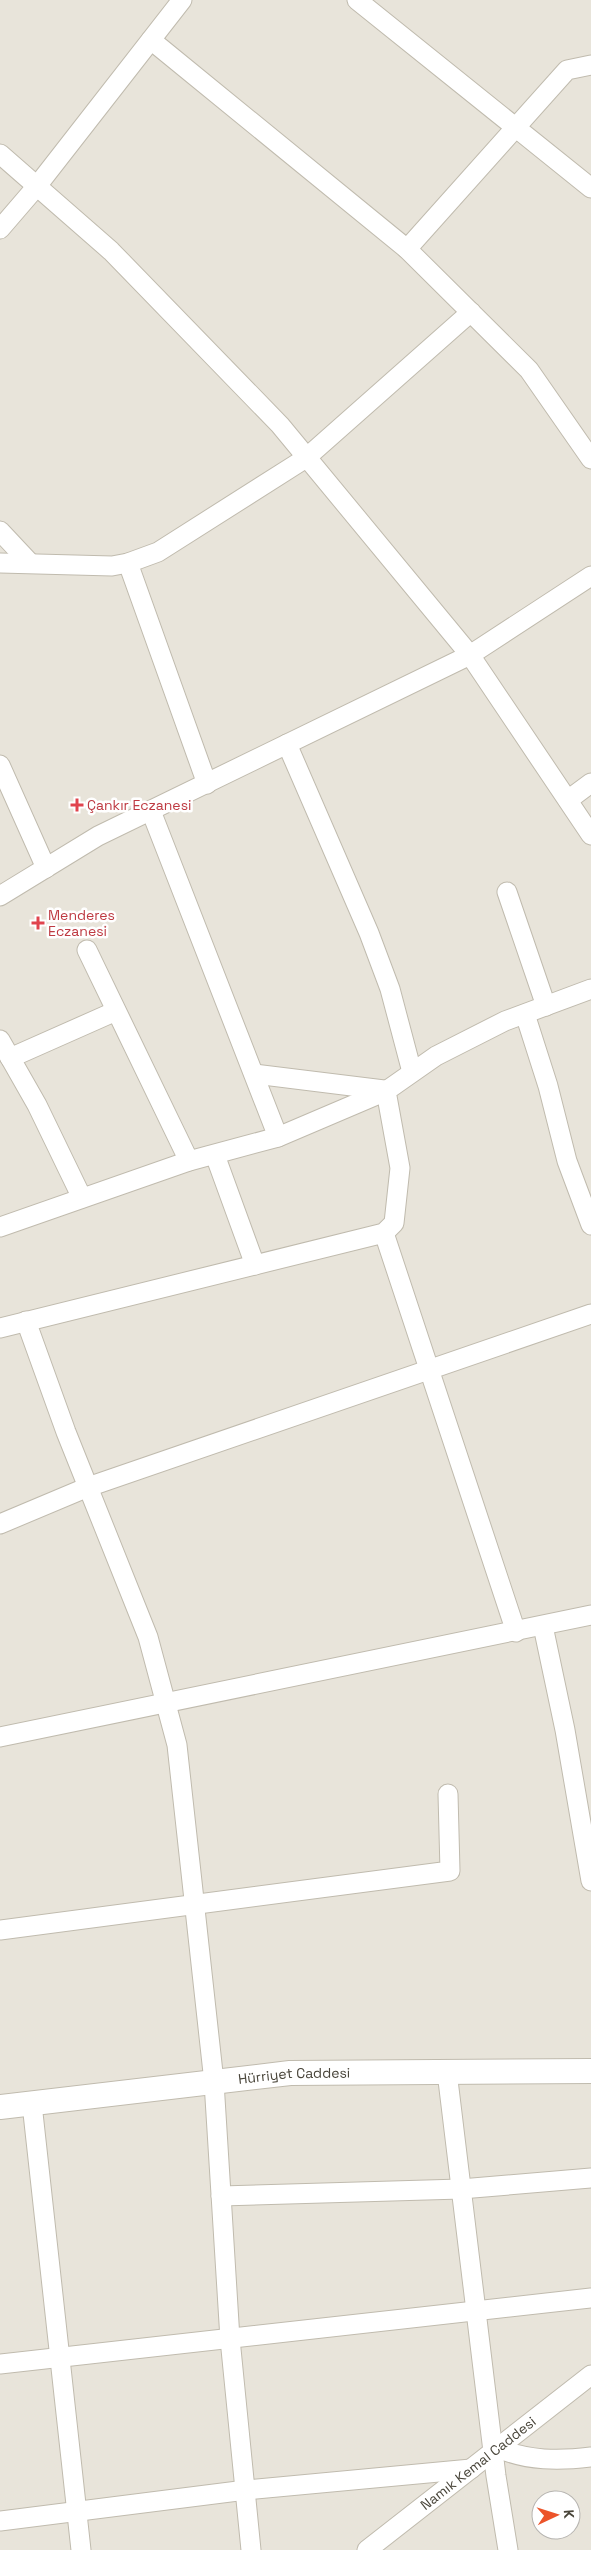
<svg xmlns="http://www.w3.org/2000/svg" width="591" height="2550" font-family="'Space Grotesk',sans-serif">
<rect width="100%" height="100%" fill="#f5f2eb"/>
<path fill="#e8e4da" fill-rule="evenodd" d="M0 0H591V2550H0ZM541 2500H571V2530H541Z"/>
<g fill="none" stroke-linecap="round" stroke-linejoin="round">
<g stroke="#c0bbae" stroke-width="21">
<g id="minor">
<path d="M357 0 591 188"/>
<path d="M151 40 407 249 529 370 591 459"/>
<path d="M0 154 111 251 280 425 470 655 591 835"/>
<path d="M0 229 37 186 182 0"/>
<path d="M407 249 567 70 591 65"/>
<path d="M0 531 30 563"/>
<path d="M0 563 112 566 128 563 158 552 306 458 471 312"/>
<path d="M128 563 207 784"/>
<path d="M287 744 369 933 390 989 412 1072"/>
<path d="M0 765 46 868"/>
<path d="M568 800 591 783"/>
<path d="M151 811 278 1137"/>
<path d="M507 892 546 1006"/>
<path d="M0 896 98 836 470 655 591 576"/>
<path d="M87 950 189 1161"/>
<path d="M525 1014 548 1086 567 1161 591 1225"/>
<path d="M0 1040 37 1105 82 1198"/>
<path d="M10 1058 116 1011"/>
<path d="M254 1074 384 1090"/>
<path d="M215 1155 255 1265"/>
<path d="M0 1227 189 1161 278 1137 386 1091"/>
<path d="M384 1233 516 1632"/>
<path d="M26 1321 66 1432 148 1637 177 1745 214 2082 230 2339 251 2550"/>
<path d="M0 1328 384 1233 394 1223 400 1168 386 1091 436 1056 505 1021 591 989"/>
<path d="M0 1524 88 1487 591 1314"/>
<path d="M543 1626 565 1730 591 1881"/>
<path d="M0 1737 591 1615"/>
<path d="M0 1930 450 1871 448 1794"/>
<path d="M447 2072 496 2476 508 2550"/>
<path d="M32 2104 81 2550"/>
<path d="M221 2196 461 2189 591 2178"/>
<path d="M0 2364 591 2298"/>
<path d="M498 2448C528 2461 559 2461 591 2457"/>
<path d="M0 2521 246 2490 471 2469"/>
<path id="s1" d="M367 2550 591 2375"/>
</g>
</g>
<g stroke="#c0bbae" stroke-width="26">
<g id="tertiary">
<path id="s2" d="M0 2107 290 2073 591 2071"/>
</g>
</g>
<use href="#minor" stroke="#fff" stroke-width="19"/>
<use href="#tertiary" stroke="#fff" stroke-width="24"/>
</g>
<g fill="#e0444e" stroke="#fff" stroke-width="2">
<path d="M74.5 797.5h5v5h5v5h-5v5h-5v-5h-5v-5h5z"/>
<path d="M35.5 915.5h5v5h5v5h-5v5h-5v-5h-5v-5h5z"/>
</g>
<g text-anchor="middle" stroke-width="5" stroke-linejoin="round" paint-order="stroke">
<g font-size="14" fill="#be3a42" stroke="#fff" text-anchor="start">
<text x="87" y="810">Çankır Eczanesi</text>
<text x="48" y="920">Menderes<tspan x="48" dy="16">Eczanesi</tspan></text>
</g>
<g font-size="14" fill="#484439" stroke="#fff">
<text dy="5" stroke="none"><textPath href="#s2" startOffset="296">Hürriyet Caddesi</textPath></text>
<text dy="5" stroke="none"><textPath href="#s1" startOffset="141">Namık Kemal Caddesi</textPath></text>
</g>
</g>
<g transform="translate(556 2515) rotate(86)"><circle r="24" fill="#ffffff" stroke="#b6b4b0"/>
<path d="M0-4L9 19L0 12L-9 19Z" fill="#ec542a"/>
<text y="-8" font-size="14" font-weight="bold" text-anchor="middle" fill="#484439">K</text>
</g>
</svg>
